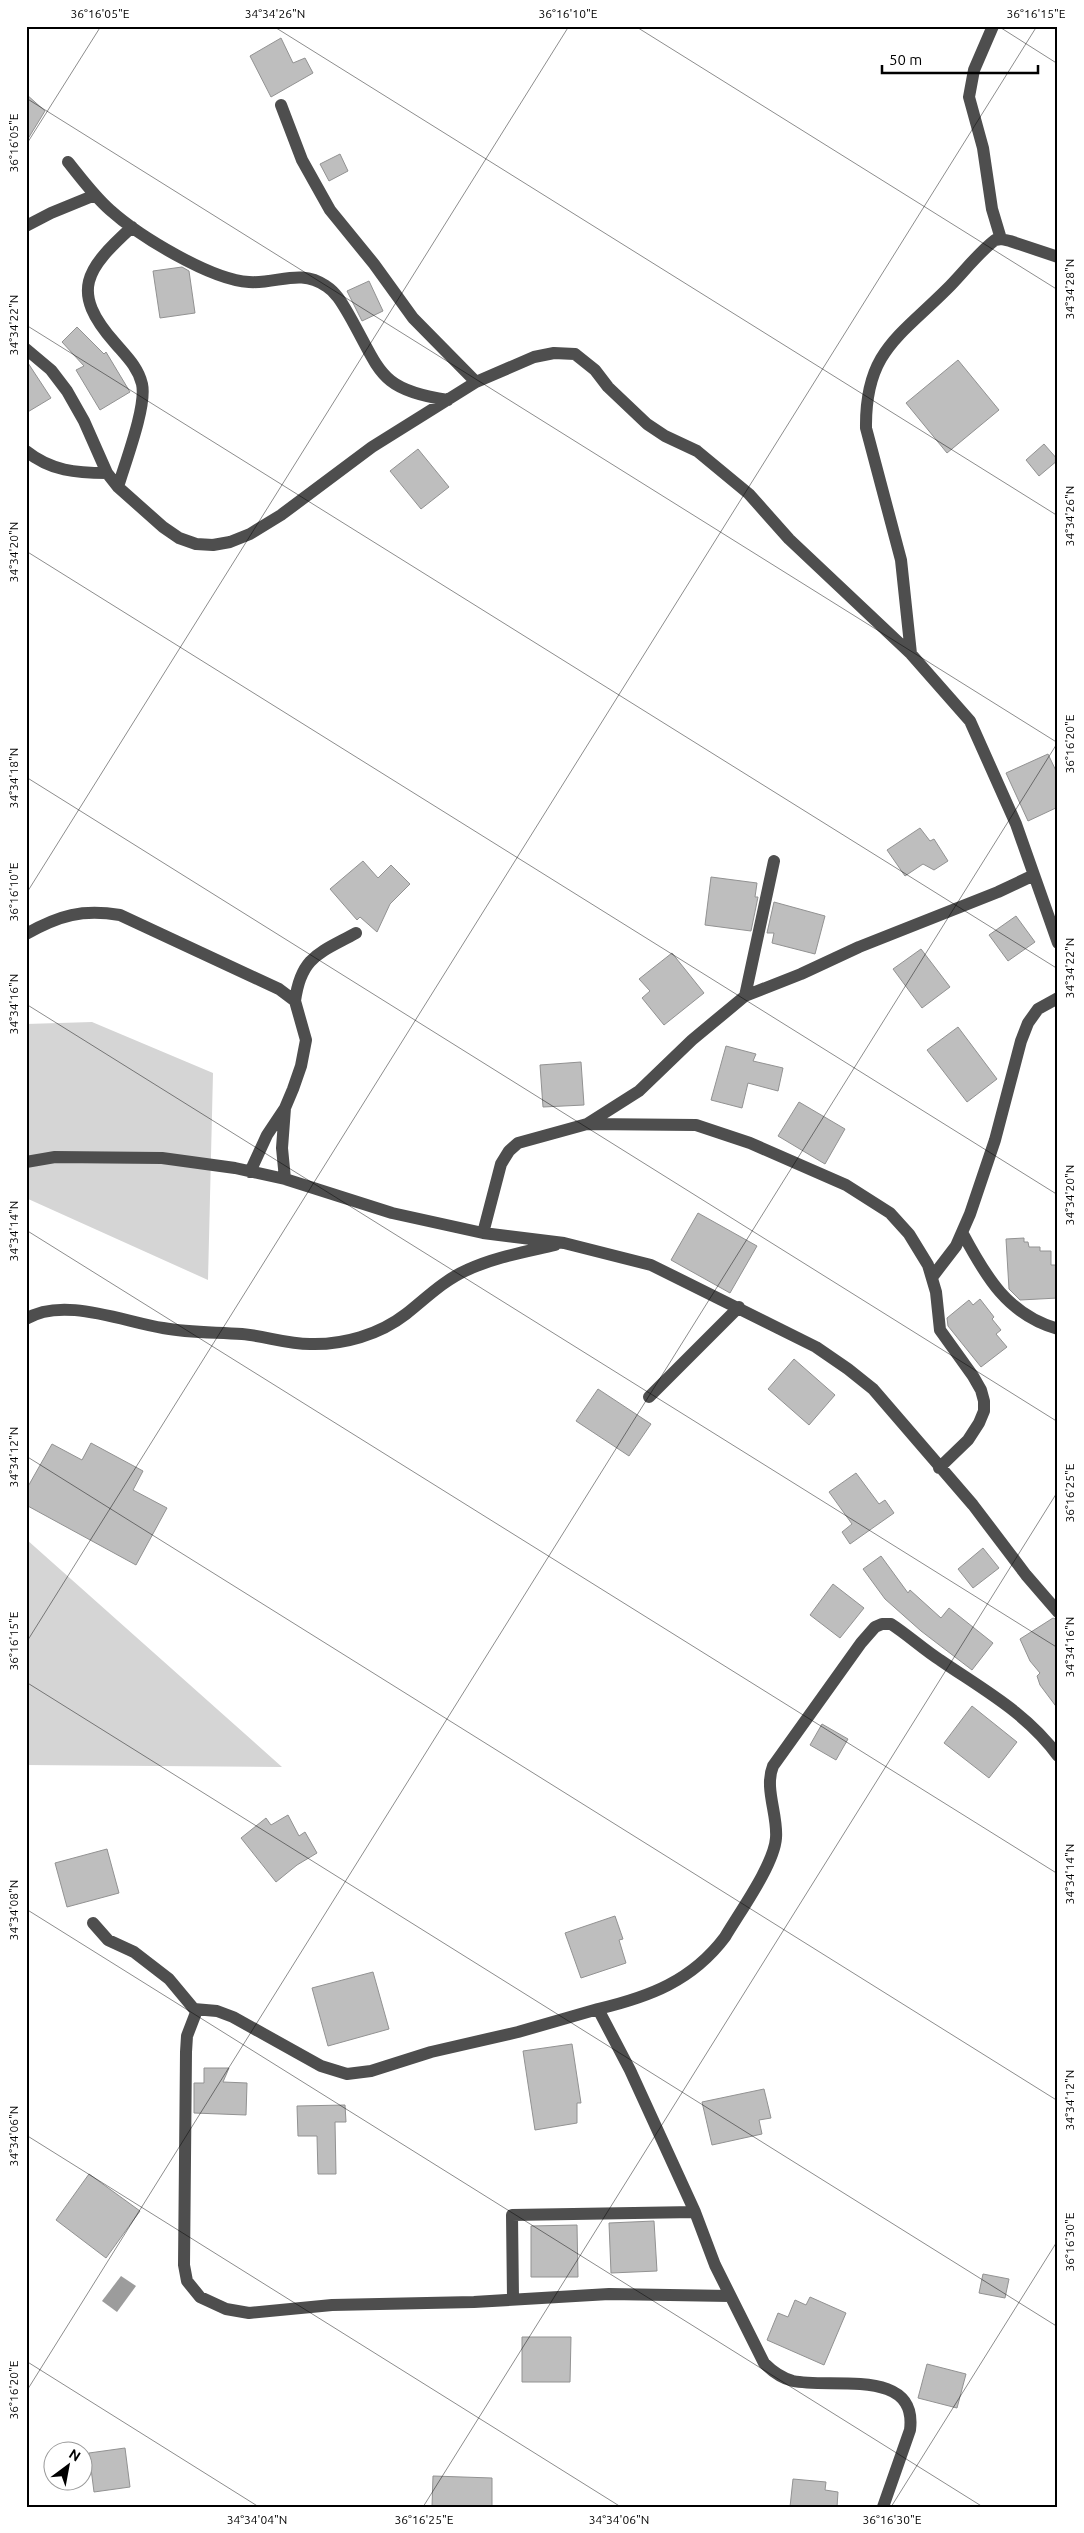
<svg xmlns="http://www.w3.org/2000/svg" width="1084" height="2533" font-family="Ubuntu,sans-serif">
<rect width="100%" height="100%" fill="#fff"/>
<path fill="#d5d5d5" d="M92 1022 213 1073 208 1280 26 1198V1024Z
M26 1539 282 1767 26 1765Z"/>
<path fill="#9c9c9c" d="M121 2276 136 2286 117 2312 102 2301Z"/>
<path fill="#bebebe" stroke="#929292" d="M281 38 293 63 305 58 313 73 271 97 250 56Z
M26 94 45 111 26 142Z
M340 154 348 171 329 181 320 164Z
M182 267 189 271 195 313 160 318 153 271Z
M369 281 383 311 362 321 347 291Z
M77 327 104 354 106 352 130 392 100 410 76 370 84 366 62 342Z
M26 360 51 398 26 413Z
M958 360 999 410 947 453 906 403Z
M1044 444 1058 460 1039 476 1026 460Z
M418 449 449 487 421 509 390 471Z
M1048 754 1058 775V807L1028 821 1006 773Z
M920 828 930 841 934 839 948 861 934 870 923 864 905 876 887 850Z
M363 861 378 878 391 865 410 884 390 904 377 932 360 917 357 920 330 889Z
M711 877 757 883 755 897H758L751 931 705 925Z
M774 902 825 916 815 954 772 943 774 933H767Z
M1016 916 1035 942 1008 961 989 935Z
M921 949 950 987 922 1008 893 969Z
M672 953 704 993 664 1025 642 998 650 991 639 979Z
M958 1027 997 1079 967 1102 927 1050Z
M726 1046 756 1054 753 1061 783 1068 778 1091 748 1083 742 1108 711 1100Z
M581 1062 584 1105 543 1107 540 1065Z
M799 1102 845 1129 825 1164 778 1136Z
M698 1213 757 1246 730 1293 671 1260Z
M1024 1238V1242H1028L1029 1247H1040V1251H1051V1265H1058V1298L1020 1300 1009 1289 1006 1239Z
M980 1299 994 1317 992 1319 1001 1330 996 1334 1007 1347 981 1367 948 1326 947 1318 969 1300 973 1305Z
M794 1359 835 1395 809 1425 768 1389Z
M598 1389 651 1424 629 1456 576 1421Z
M91 1443 143 1471 133 1490 167 1508 136 1565 26 1505V1490L52 1444 82 1460Z
M856 1473 879 1504 885 1500 894 1513 850 1544 842 1532 852 1524 829 1492Z
M983 1548 999 1568 973 1588 958 1569Z
M881 1556 908 1593 910 1590 941 1618 949 1608 993 1643 972 1670 921 1631 885 1599 863 1569Z
M833 1584 864 1608 840 1638 810 1615Z
M1053 1618 1058 1620V1709L1040 1685 1037 1676 1040 1673 1030 1661 1020 1639Z
M972 1706 1017 1742 989 1778 944 1743Z
M822 1724 848 1739 836 1760 810 1745Z
M288 1815 299 1836 305 1832 317 1853 297 1865 276 1882 241 1838 266 1818 271 1825Z
M107 1849 119 1893 67 1907 55 1863Z
M615 1916 623 1939 619 1940 626 1963 581 1978 565 1933Z
M373 1972 389 2029 328 2046 312 1988Z
M572 2044 581 2103H577V2123L535 2130 523 2051Z
M204 2068H229L223 2082 247 2083 246 2115 194 2113V2083H204Z
M764 2089 771 2118 759 2120 762 2134 712 2145 702 2102Z
M345 2105 346 2122H335L336 2174H318L317 2136H298L297 2106Z
M89 2174 140 2211 106 2258 56 2220Z
M654 2221 657 2271 611 2273 609 2223Z
M577 2225 578 2277H531V2226Z
M983 2274 1009 2279 1005 2298 979 2293Z
M810 2297 846 2313 824 2365 767 2340 778 2313 788 2317 795 2300 806 2305Z
M522 2337H571L570 2382H522Z
M927 2364 966 2374 957 2408 918 2398Z
M125 2448 130 2487 94 2492 89 2453Z
M433 2476 492 2478V2507H432Z
M793 2479 826 2482 825 2490 838 2492 837 2507H790Z"/>
<g fill="none" stroke-linecap="round" stroke-linejoin="round">
<path stroke="#4e4e4e" stroke-width="12" d="M993 26 974 70 969 97 983 148 992 209 1001 239
M281 105 302 160 330 210 374 264 413 318 476 382
M68 162C81 178 94 196 110 210 139 236 211 280 249 282 278 284 300 268 326 286 337 293 343 305 349 315 381 371 378 390 448 400
M26 226 51 213 95 195
M26 349 51 370 67 391 84 421 107 473 118 487 163 527 179 538 196 544 213 545 230 542 250 534 281 515 372 447 476 382 534 357 554 353 575 354 595 370 608 387 647 424 665 436 697 451 749 494 789 539 911 654 970 721 1016 824 1058 943
M26 451C51 471 76 473 107 473
M118 487C125 463 147 406 142 384 138 367 126 356 115 343 69 291 86 269 132 227
M911 654 901 560 866 428C865 352 899 337 947 289 963 273 977 254 995 240L1001 239 1010 241 1058 257
M26 934C60 915 82 909 120 915L279 989 295 1001 306 1040 301 1066 293 1089 285 1108 267 1135 250 1172
M745 996 774 861
M295 1001C301 956 320 953 356 933
M587 1124 696 1125 750 1143 846 1185 890 1213 909 1234 928 1265 936 1292 940 1330 973 1376 981 1390 984 1401V1411L979 1423 968 1440 939 1468
M26 1162 55 1157 162 1158 235 1168 285 1179 392 1213 483 1233 564 1243 651 1265 816 1347 848 1369 873 1389 973 1505 1026 1575 1058 1612
M285 1179 282 1148 285 1108
M483 1233 501 1164 509 1151 518 1143 587 1124 639 1091 692 1040 745 996 801 974 859 947 998 892 1034 875
M963 1234C986 1277 1008 1315 1058 1329
M933 1276 956 1246 970 1214 995 1140 1021 1041 1028 1023 1038 1009 1058 998
M26 1319C63 1296 124 1322 163 1328 190 1333 216 1332 242 1334 265 1336 287 1344 310 1344 343 1345 379 1335 406 1314 425 1299 444 1280 467 1270 495 1257 525 1252 555 1245
M649 1397 739 1307
M93 1923 108 1940 134 1952 169 1979 194 2009 217 2011 233 2017 321 2066 347 2074 371 2071 431 2052 518 2032 598 2009
M197 2010 187 2036 186 2052 184 2265 187 2281 200 2297 226 2309 249 2313 332 2305 474 2302 609 2294 730 2296
M513 2298 512 2215 695 2212
M883 2507 910 2430C918 2367 831 2389 793 2381 781 2378 772 2371 764 2363L715 2265 695 2212 630 2070 598 2009C649 1997 692 1981 725 1937 739 1913 774 1865 776 1838 778 1815 764 1788 773 1766L861 1643 875 1627 882 1624H891C908 1635 923 1649 940 1660 982 1689 1027 1713 1058 1756"/>
</g>
<path fill="none" stroke="#000" stroke-width="1" stroke-opacity="0.45" d="M273 26 1058 516M635 26 1058 290M998 26 1058 64M26 98 1058 743M26 145 101 26M26 325 1058 969M26 551 1058 1195M26 777 1058 1422M26 894 569 26M26 1004 1058 1648M26 1230 1058 1874M26 1456 1058 2101M26 1643 1037 26M26 1682 1058 2327M26 1909 983 2507M26 2135 621 2507M26 2361 259 2507M26 2392 1058 742M423 2507 1058 1491M891 2507 1058 2240"/>
<rect width="1084" height="2533" fill="none" stroke="#ffffff" stroke-width="55"/>
<g transform="translate(68 2466) rotate(32)"><circle r="24" fill="#ffffff" stroke="#999999"/>
<path d="M0-4L9 19L0 12L-9 19Z" fill="#000000"/>
<text y="-8" font-size="14" font-weight="bold" text-anchor="middle" fill="#000000">N</text>
</g>
<path d="M882 65v8h156v-8" fill="none" stroke="#000000" stroke-width="2.5"/>
<text x="889" y="65" font-size="15" fill="#000000" stroke="#ffffff" stroke-width="4" paint-order="stroke">50 m</text>
<rect x="28" y="28" width="1028" height="2478" fill="none" stroke="#000" stroke-width="2"/>
<g font-size="12" text-anchor="middle" fill="#000">
<text x="100" y="18">36°16'05"E</text>
<text x="275" y="18">34°34'26"N</text>
<text x="568" y="18">36°16'10"E</text>
<text x="1036" y="18">36°16'15"E</text>
<text transform="translate(14 143) rotate(-90)" y="4">36°16'05"E</text>
<text transform="translate(1070 289) rotate(-90)" y="4">34°34'28"N</text>
<text transform="translate(14 325) rotate(-90)" y="4">34°34'22"N</text>
<text transform="translate(1070 516) rotate(-90)" y="4">34°34'26"N</text>
<text transform="translate(14 552) rotate(-90)" y="4">34°34'20"N</text>
<text transform="translate(1070 744) rotate(-90)" y="4">36°16'20"E</text>
<text transform="translate(14 778) rotate(-90)" y="4">34°34'18"N</text>
<text transform="translate(14 892) rotate(-90)" y="4">36°16'10"E</text>
<text transform="translate(1070 968) rotate(-90)" y="4">34°34'22"N</text>
<text transform="translate(14 1004) rotate(-90)" y="4">34°34'16"N</text>
<text transform="translate(1070 1195) rotate(-90)" y="4">34°34'20"N</text>
<text transform="translate(14 1231) rotate(-90)" y="4">34°34'14"N</text>
<text transform="translate(14 1457) rotate(-90)" y="4">34°34'12"N</text>
<text transform="translate(1070 1493) rotate(-90)" y="4">36°16'25"E</text>
<text transform="translate(14 1641) rotate(-90)" y="4">36°16'15"E</text>
<text transform="translate(1070 1647) rotate(-90)" y="4">34°34'16"N</text>
<text transform="translate(1070 1874) rotate(-90)" y="4">34°34'14"N</text>
<text transform="translate(14 1910) rotate(-90)" y="4">34°34'08"N</text>
<text transform="translate(1070 2100) rotate(-90)" y="4">34°34'12"N</text>
<text transform="translate(14 2136) rotate(-90)" y="4">34°34'06"N</text>
<text transform="translate(1070 2242) rotate(-90)" y="4">36°16'30"E</text>
<text transform="translate(14 2390) rotate(-90)" y="4">36°16'20"E</text>
<text x="257" y="2524">34°34'04"N</text>
<text x="424" y="2524">36°16'25"E</text>
<text x="619" y="2524">34°34'06"N</text>
<text x="892" y="2524">36°16'30"E</text>
</g>
</svg>
